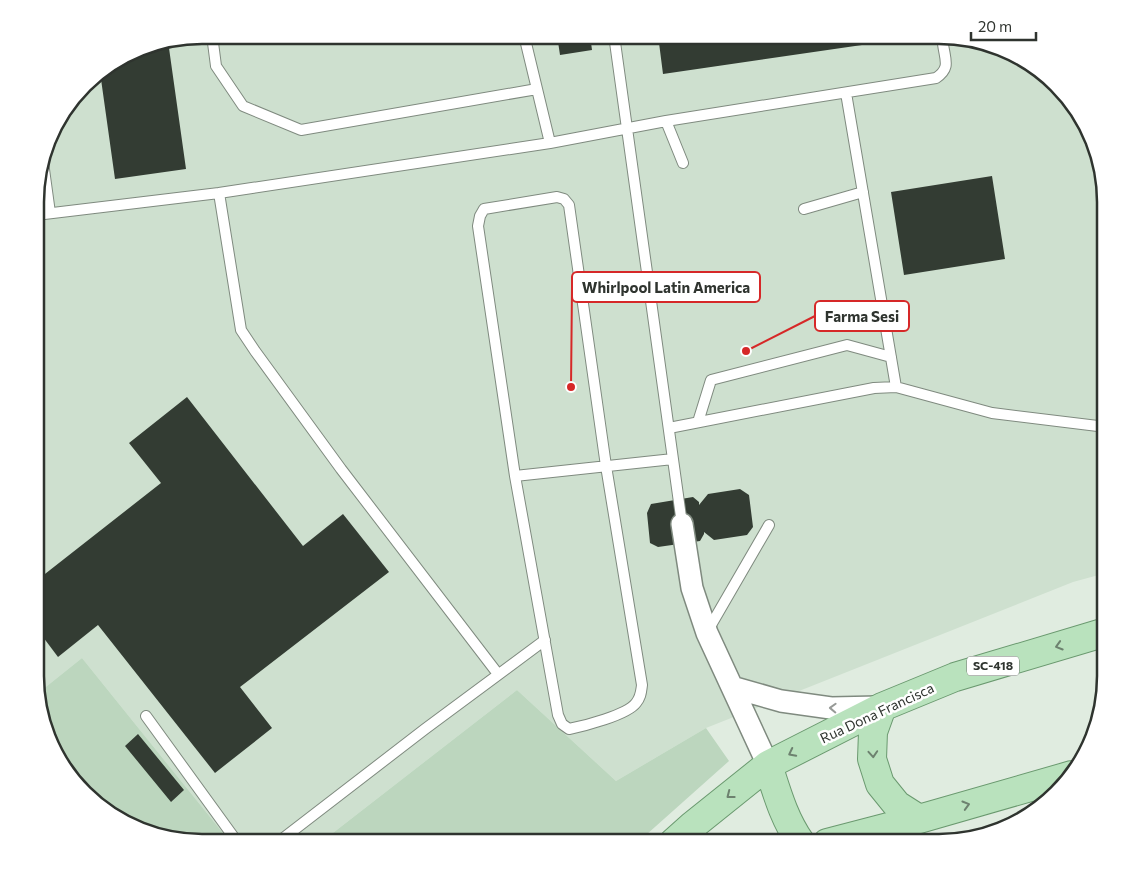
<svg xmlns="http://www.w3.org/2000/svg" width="1141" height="878" font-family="Commissioner,sans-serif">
<rect width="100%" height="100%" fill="#e0ece0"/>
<path fill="#cee0cf" d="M202 35H950L1003 48 1049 76 1089 128 1106 202V573L1073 582 706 728 616 781 517 690 320 843H231L82 658 37 694 35 687 36 180 57 119 92 76 148 44Z"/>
<path fill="#bcd6be" d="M82 658 231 843H191L138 830 92 802 52 750 37 694Z
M517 690 616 781 706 728 729 761 637 843H320Z"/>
<path fill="#333c33" d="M557 35H590L592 50 560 55Z
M658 35H924V36L663 74Z
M168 41 186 169 115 179 100 72 148 44Z
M992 176 1005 259 904 275 891 192Z
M187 397 303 546 343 514 389 572 240 687 272 728 215 773 98 625 58 657 43 637 35 643 36 581 161 483 129 443Z
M740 489 749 495 753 527 747 535 714 540 704 532V534L700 541 658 547 650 543 647 513 651 504 693 497 699 502V505L708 494Z
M138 734 184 790 171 802 125 746Z"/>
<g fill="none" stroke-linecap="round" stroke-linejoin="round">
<g stroke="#7f8a7f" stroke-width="12">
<path id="lane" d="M212 35 216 66 243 106 301 130 537 89 550 143
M524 35 537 89
M614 35 682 524
M846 93 896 387
M666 121 683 163
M43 162 50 213
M219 193 241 330 255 351 341 469 498 674
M557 197 564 199 569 205 606 466 642 685C641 692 641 697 636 703 627 715 584 726 569 729L562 724 558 715 515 476 478 226 480 216 484 209Z
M804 209 863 192
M36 215 219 193 550 143 666 121 936 78C951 68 945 60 943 44
M698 422 711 380 847 345 891 357
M669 428 874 388 896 387 992 413 1106 427
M515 476 673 459
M707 632 769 525
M146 716 238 843
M277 843 425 729 545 640"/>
</g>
<g stroke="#7f8a7f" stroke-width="24">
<path id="street" d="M682 524 692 588 707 633 768 765
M732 687 781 701 831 708 879 707"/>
</g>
<g stroke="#6a996f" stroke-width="30">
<path id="primary" d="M882 707 873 732 872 759 880 784 897 805 919 819
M768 765C777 793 784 819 801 843
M673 843 692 826 768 765 882 707 955 677 1106 632
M827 843 919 819 1072 775"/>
</g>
<use href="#lane" stroke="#fff" stroke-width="10"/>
<use href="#street" stroke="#fff" stroke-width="21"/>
<use href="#primary" stroke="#b9e2bd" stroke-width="28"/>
</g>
<defs><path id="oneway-chevron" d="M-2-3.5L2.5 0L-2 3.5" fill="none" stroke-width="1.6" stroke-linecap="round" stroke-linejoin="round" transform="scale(1.25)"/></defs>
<g stroke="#6d826f">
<use href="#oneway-chevron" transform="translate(1059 646) rotate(163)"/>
<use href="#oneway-chevron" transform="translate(792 753) rotate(153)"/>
<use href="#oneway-chevron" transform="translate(873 754) rotate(86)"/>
<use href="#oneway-chevron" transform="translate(730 795) rotate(142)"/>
<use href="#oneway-chevron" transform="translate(966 805) rotate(-16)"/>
</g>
<use stroke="#979a97" href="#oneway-chevron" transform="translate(833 708) rotate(-178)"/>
<g text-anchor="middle" stroke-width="5" stroke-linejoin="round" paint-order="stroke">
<rect fill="#fff" stroke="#6d716d" stroke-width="1" x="967" y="656.5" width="52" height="19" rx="4"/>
<g font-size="12" font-weight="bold" fill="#2f342f">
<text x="993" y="670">SC-418</text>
</g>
<g font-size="14" fill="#2f342f" stroke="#fff">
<text transform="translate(877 713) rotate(-25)" y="5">Rua Dona Francisca</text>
</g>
</g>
<path d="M0 0H1141V878H0ZM202 44H939A158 158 0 0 1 1097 202V676A158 158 0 0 1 939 834H202A158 158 0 0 1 44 676V202A158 158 0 0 1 202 44Z" fill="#fff" fill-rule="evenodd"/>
<path fill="none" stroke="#2f342f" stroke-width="2.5" d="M202 44H939A158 158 0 0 1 1097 202V676A158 158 0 0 1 939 834H202A158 158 0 0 1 44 676V202A158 158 0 0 1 202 44Z"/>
<path fill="none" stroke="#d62828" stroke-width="2" d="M571 387L572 287M746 351L815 316"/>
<g fill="#d62828" stroke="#fff" stroke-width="2">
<circle cx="571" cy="387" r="5"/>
<circle cx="746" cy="351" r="5"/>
</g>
<g fill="#fff" stroke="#d62828" stroke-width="2">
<rect x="572" y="272" width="188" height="30" rx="5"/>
<rect x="815" y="301" width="94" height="30" rx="5"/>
</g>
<g font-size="15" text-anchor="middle" font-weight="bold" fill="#2f342f">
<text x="666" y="293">Whirlpool Latin America</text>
<text x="862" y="322">Farma Sesi</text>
</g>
<path d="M971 32v8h65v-8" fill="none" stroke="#2f342f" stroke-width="2.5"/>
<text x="978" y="32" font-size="15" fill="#2f342f" stroke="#ffffff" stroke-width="4" paint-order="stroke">20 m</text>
</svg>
